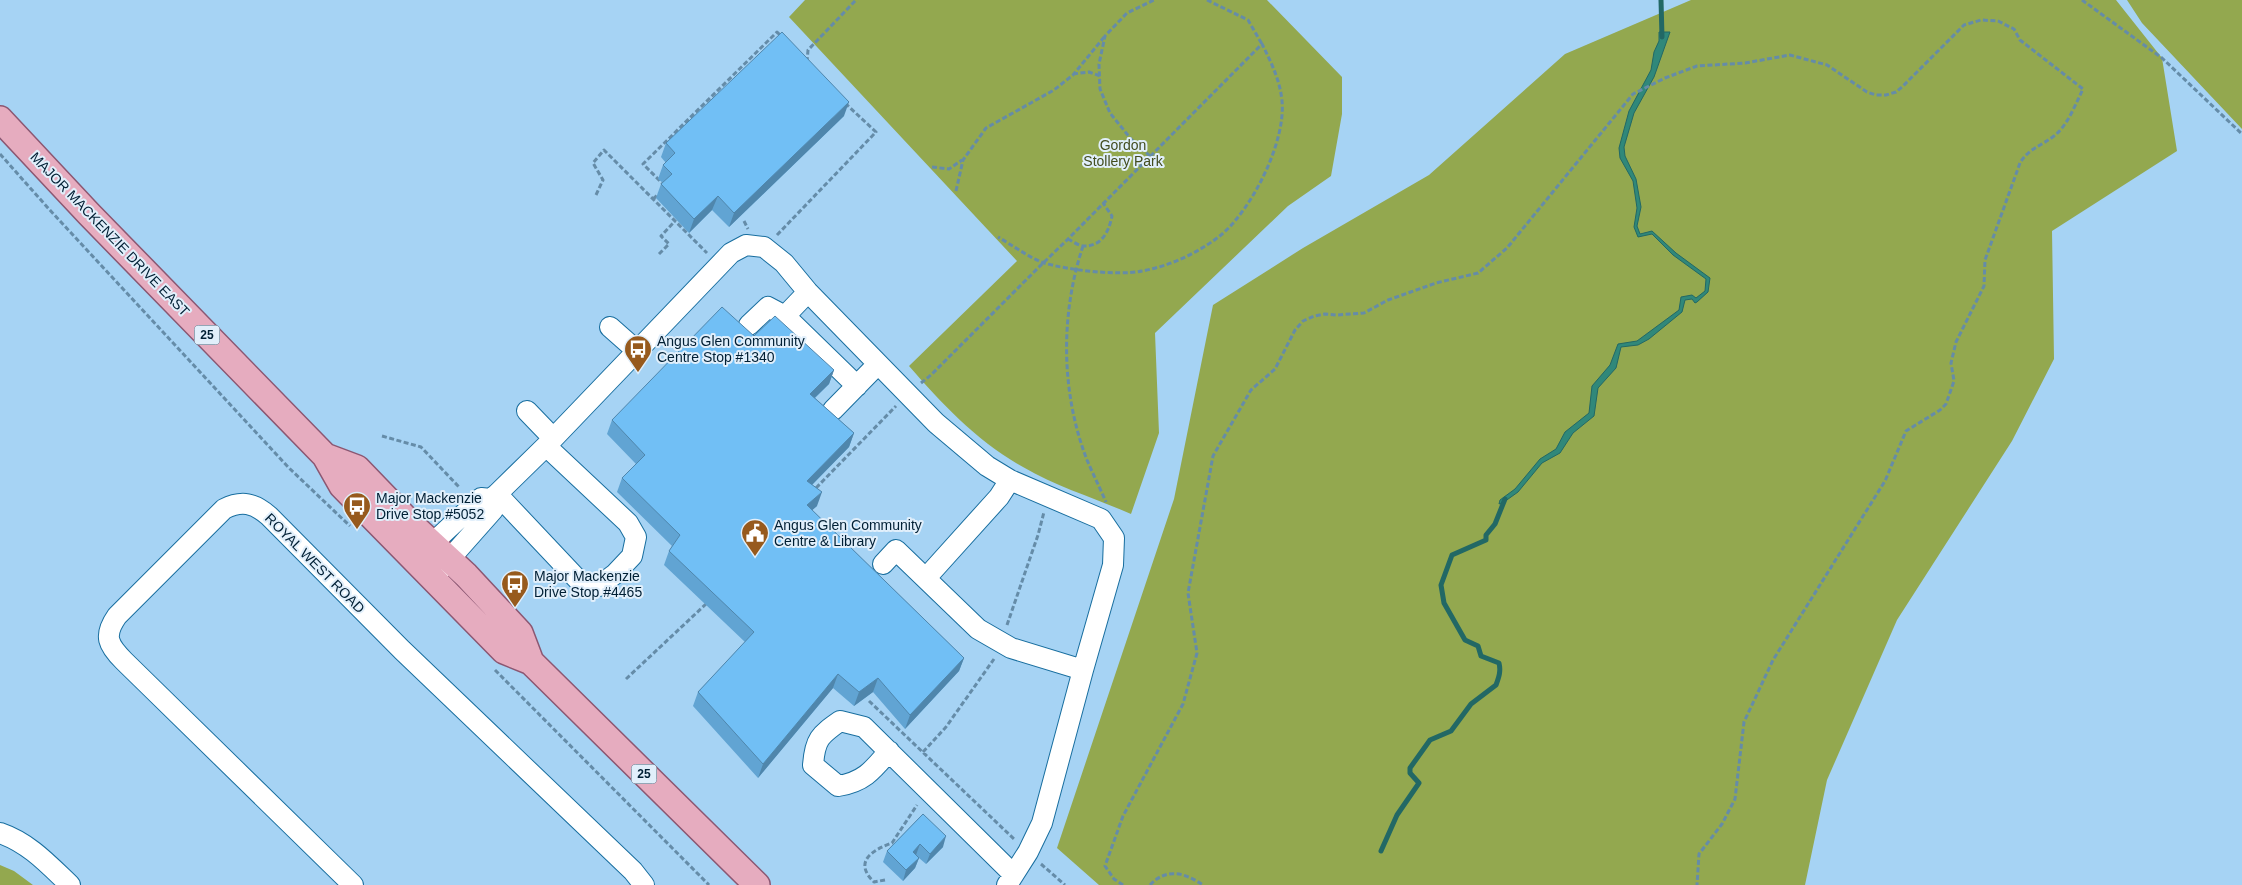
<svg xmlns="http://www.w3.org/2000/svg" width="2242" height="885" font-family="Helvetica,sans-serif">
<rect width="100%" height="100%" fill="#a6d3f4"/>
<path fill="#93a84f" d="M805 0H1267L1342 77V114L1331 176 1288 206 1155 333 1159 433 1131 514C1095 498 1057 487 1023 467 978 442 942 404 909 366L1017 261 789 17Z
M1691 0H2116L2162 58 2177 151 2052 231 2054 359 2012 441 1897 620 1827 780 1805 885H1099L1057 848 1174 499 1213 305 1303 248 1429 175 1565 54Z
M2127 0H2242V129L2142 23Z
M0 865 14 871 33 885H0Z"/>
<path fill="#30887a" stroke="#226865" d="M1659 32H1670L1654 77 1634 113 1624 147 1625 156 1636 179 1641 207 1637 226 1640 234 1652 231 1676 253 1710 278 1708 292 1697 302 1695 303 1692 299 1685 300 1682 312 1649 339 1638 345 1621 347 1616 368 1598 388 1594 416 1573 433 1560 453 1542 463 1518 492 1504 502 1499 504 1500 500 1515 489 1540 459 1556 449 1565 432 1589 413 1592 386 1610 365 1618 344 1637 341 1679 310 1681 297 1692 295 1696 298 1705 291 1706 279 1673 255 1652 234 1638 237 1634 227 1637 208 1633 181 1620 158 1619 148 1629 111 1651 70 1654 52 1659 41Z"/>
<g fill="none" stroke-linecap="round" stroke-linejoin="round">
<path stroke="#226865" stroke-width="5" d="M1661 0 1662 37
M1381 851 1397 815 1419 783 1410 773V768L1430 740 1451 731 1471 704 1496 685C1499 677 1501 671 1499 663L1481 656 1478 646 1465 640 1444 603 1441 585 1452 555 1486 540V535L1495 524 1505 499"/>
<g stroke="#186e9f" stroke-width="22">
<path id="minor" d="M808 292 785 316 857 386
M749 325 768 307 785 316
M610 327 636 350
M833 410 878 364
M527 411 553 438
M497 494 581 583 599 586 615 574 632 556 636 537 628 523 546 446
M422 553 481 498 491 499 497 494 546 446 731 253 746 245 764 247 784 263 808 292 936 423 987 466 1010 480 1101 519 1114 538 1113 565 1083 670 1042 823 1028 852 1007 885
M883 564 896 550 978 629 1011 648 1083 670
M439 571 493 510 491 499
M926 578 999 497 1010 480
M889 751C873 770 864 782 838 786L813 765C815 739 820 735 840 721L864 727 1013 874
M0 833C29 843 48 864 70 885
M353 885 124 661C108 645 103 636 117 616L224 509C242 500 254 503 269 516L402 650 633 871 644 885"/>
</g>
<g stroke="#8b5772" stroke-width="28">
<path id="major" d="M0 119 89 214 325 456 342 486 504 651 531 662 757 885
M325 456 357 468 412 525 466 575 520 633 531 662"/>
</g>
<path stroke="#658ca8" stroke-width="3" stroke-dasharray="5 2.5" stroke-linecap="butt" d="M1207 0 1248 20 1262 44
M2082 0 2162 58 2242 134
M807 62 808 50 856 0
M1073 74 1089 72 1100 76
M0 154 48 208 289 468 350 526
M1150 156 1131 139 1110 113 1100 89 1099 64 1105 36 1127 13 1154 0
M932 167 949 169 962 160
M665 186 643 164 777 32 782 37
M956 191 963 160 986 128 1054 90 1073 75 1105 36
M596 195 603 180 593 163 604 150 707 253
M653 199 660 193
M744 221 748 229
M777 235 876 132 846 104
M1068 239C1072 241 1079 246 1083 246 1102 247 1109 231 1112 216L1103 203
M1083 246C1060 315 1061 393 1087 460 1093 474 1100 488 1106 502
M659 254 669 244 661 236 675 221
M921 383 931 375 1037 269 1068 239 1262 44C1271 62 1280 80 1282 101 1286 142 1252 209 1221 235 1198 253 1170 266 1142 271 1118 276 1068 270 1044 263 1028 257 1012 245 998 237
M382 436 421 447 459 487
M816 488 896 406
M1007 625 1038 535 1044 512
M495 670 709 885
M626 679 706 604
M869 701 1014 839
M923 752 946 727 994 659
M1041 864 1065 885
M885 880 874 882C853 862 872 850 892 843L917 805
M1123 885 1114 879 1105 866 1123 816 1183 704 1197 653 1188 593 1213 456 1251 390 1275 369 1295 330 1303 321 1314 316 1325 314 1337 315 1364 313 1388 300 1436 283 1478 273 1507 248 1633 94 1665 78 1697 66 1745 63 1790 55 1827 65 1867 92 1876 95H1886L1896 92 1903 86 1964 25 1981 20 1998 21 2014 29 2020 40 2083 89C2075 105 2068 125 2054 136 2041 146 2028 149 2020 163L1985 260 1984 286 1956 342 1951 363 1954 381 1946 404 1940 410 1906 431 1885 481 1773 660 1744 722 1735 799 1722 824 1699 854 1697 885
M1150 885C1167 867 1185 873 1203 885"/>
<use href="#minor" stroke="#fff" stroke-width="20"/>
<use href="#major" stroke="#e6acbf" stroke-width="25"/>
</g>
<path fill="#61a4d3" d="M844 116 729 227 712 210 689 233 656 198 661 184 663 183 658 179 663 165 666 163 661 157 666 143Z
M754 336 834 370 829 384 815 398 854 433 849 447 812 485 817 506 812 510 964 658 959 671 905 729 873 692 854 706 833 688 758 778 693 706 698 692 745 642 664 565 669 551 672 546 617 492 622 478 636 464 607 434 612 420Z
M923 814 943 847 926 864 919 858 915 868 903 881 883 862 887 851Z"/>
<path fill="#4f86ac" d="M849 102 844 116 729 227 734 213Z
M718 196 712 210 689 233 694 219Z
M834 370 829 384 805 407 810 394Z
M854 433 849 447 802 495 807 481Z
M822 492 817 506 802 519 807 505Z
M964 658 959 671 905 729 910 715Z
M838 674 833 688 758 778 763 764Z
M878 678 873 692 854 706 859 692Z
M946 836 943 847 926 864 930 854Z
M920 844 916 855 913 852Z
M919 858 915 868 903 881 906 870Z"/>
<path fill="#71bff5" stroke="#4f86ac" d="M782 32 849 102 734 213 718 196 694 219 661 184 672 174 663 165 675 153 666 143Z
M722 307 754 336 775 316 834 370 810 394 854 433 807 481 822 492 807 505 964 658 910 715 878 678 859 692 838 674 763 764 698 692 754 632 669 551 680 535 622 478 645 455 612 420Z
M923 814 946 836 930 854 920 844 913 852 919 858 906 870 887 851Z"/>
<defs>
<g id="bus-pin" transform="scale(1.4375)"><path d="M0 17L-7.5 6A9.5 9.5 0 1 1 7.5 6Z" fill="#975a1d" stroke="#e1effb"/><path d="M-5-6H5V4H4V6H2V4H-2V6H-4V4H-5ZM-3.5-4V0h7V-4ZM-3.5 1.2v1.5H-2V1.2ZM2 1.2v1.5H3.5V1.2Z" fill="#fff"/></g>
<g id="civic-pin" transform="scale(1.4375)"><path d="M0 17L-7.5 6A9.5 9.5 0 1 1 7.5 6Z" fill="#975a1d" stroke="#e1effb"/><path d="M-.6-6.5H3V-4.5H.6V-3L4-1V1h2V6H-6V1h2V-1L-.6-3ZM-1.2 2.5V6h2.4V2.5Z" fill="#fff"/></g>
</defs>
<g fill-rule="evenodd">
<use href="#bus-pin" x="638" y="349"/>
<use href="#bus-pin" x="357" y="506"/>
<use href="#civic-pin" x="755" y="533"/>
<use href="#bus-pin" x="515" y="584"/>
</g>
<g text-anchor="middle" stroke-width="4" stroke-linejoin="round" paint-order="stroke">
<g fill="#e1effb" stroke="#445d70" stroke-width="1">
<rect x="194.5" y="325.5" width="25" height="19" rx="4"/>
<rect x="631.5" y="764.5" width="25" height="19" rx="4"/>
</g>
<g font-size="12" font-weight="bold" fill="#001f34">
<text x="207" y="339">25</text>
<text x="644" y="778">25</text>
</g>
<g font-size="14" fill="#434d1f" stroke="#e1effb">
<text x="1123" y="150">Gordon<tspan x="1123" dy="16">Stollery Park</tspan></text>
</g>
<g font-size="14" fill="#001f34" stroke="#e1effb">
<text transform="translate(110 234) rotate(46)" y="5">MAJOR MACKENZIE DRIVE EAST</text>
<text transform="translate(315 563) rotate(45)" y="5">ROYAL WEST ROAD</text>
</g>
<g font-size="14" fill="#001f34" stroke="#e1effb" text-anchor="start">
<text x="657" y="346">Angus Glen Community<tspan x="657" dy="16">Centre Stop #1340</tspan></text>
<text x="376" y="503">Major Mackenzie<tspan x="376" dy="16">Drive Stop #5052</tspan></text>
<text x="774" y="530">Angus Glen Community<tspan x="774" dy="16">Centre &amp; Library</tspan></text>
<text x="534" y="581">Major Mackenzie<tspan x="534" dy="16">Drive Stop #4465</tspan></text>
</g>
</g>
</svg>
